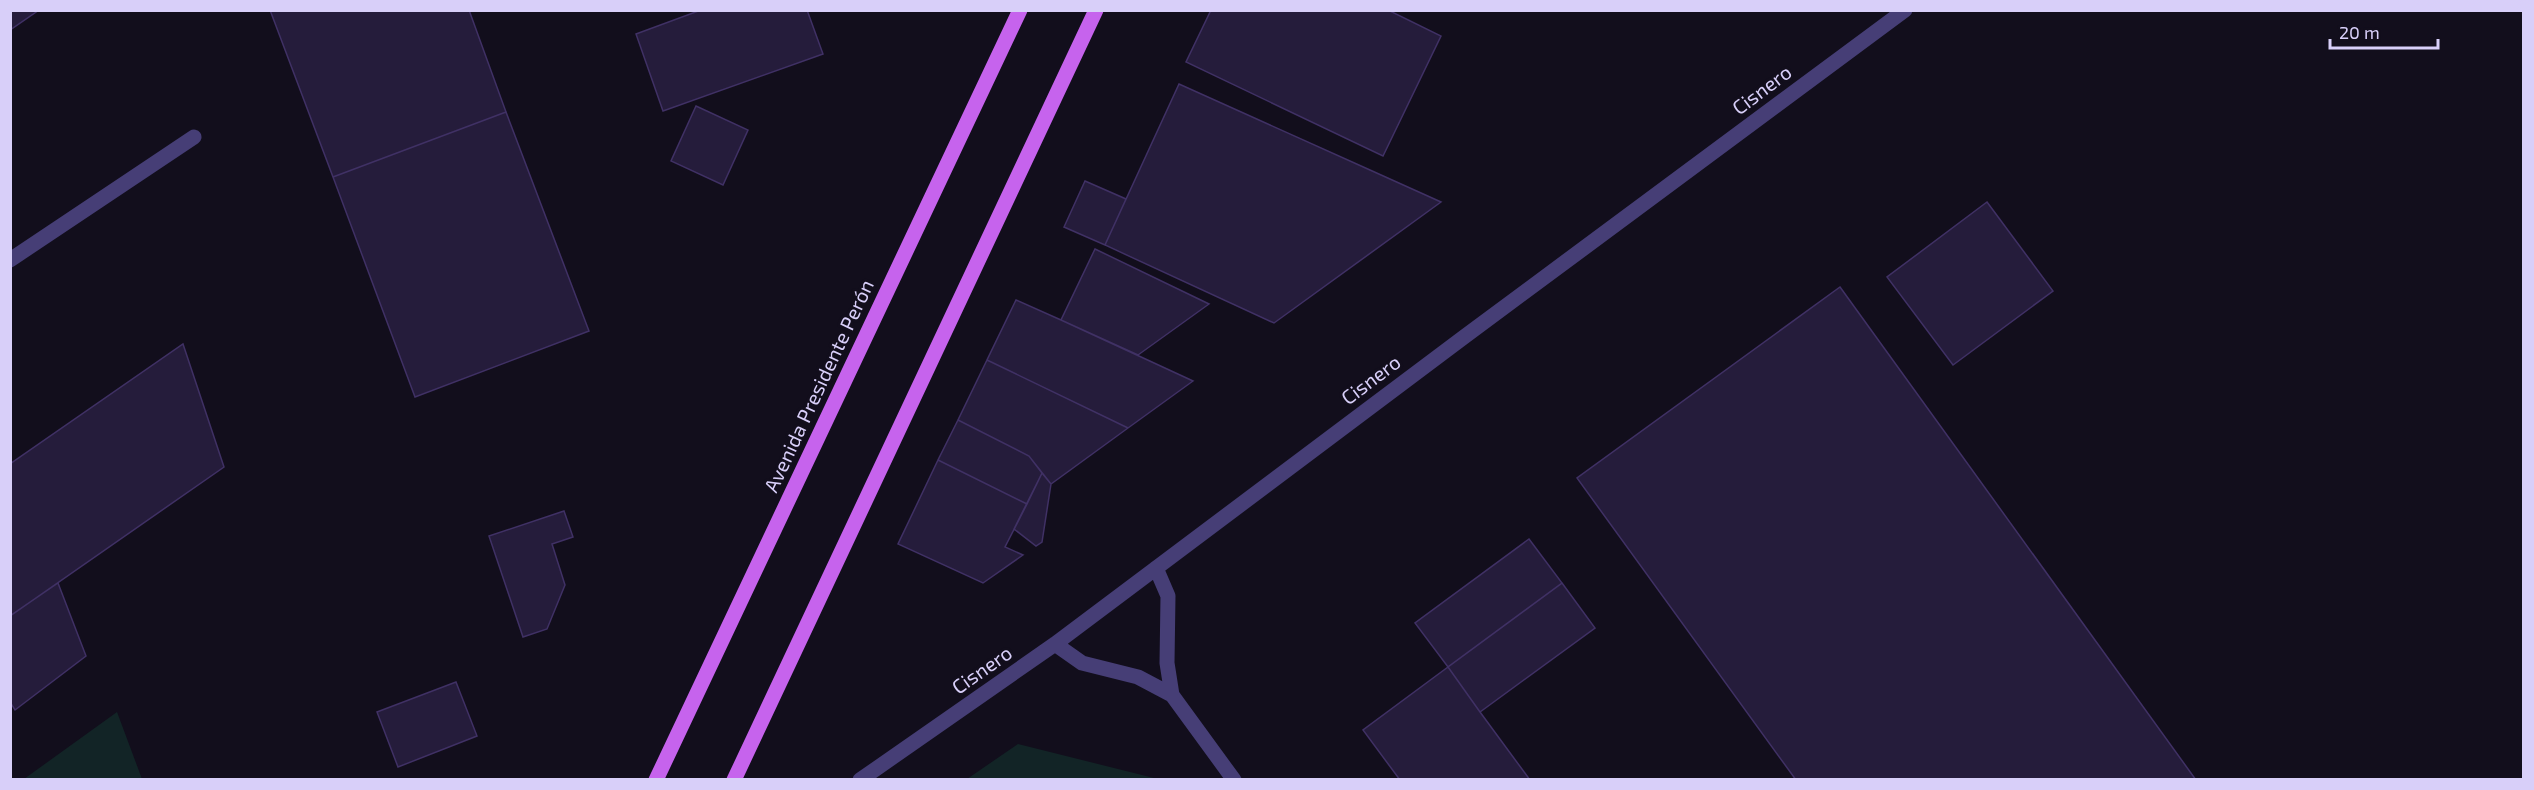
<svg xmlns="http://www.w3.org/2000/svg" width="2534" height="790" font-family="'Exo 2',sans-serif">
<rect width="100%" height="100%" fill="#120e1c"/>
<path fill="#122426" d="M117 712 142 779H24Z
M1018 744 1158 779H967Z"/>
<path fill="#251c3b" stroke="#403165" stroke-width="1.5" d="M10 10H39L10 30Z
M270 10H469L506 112 333 177Z
M701 10H807L823 54 663 111 636 34Z
M1211 10H1388L1441 36 1383 156 1186 62Z
M1179 84 1370 170 1441 202 1274 323 1105 245Z
M696 106 748 130 723 185 671 161Z
M506 112 589 331 415 397 333 177Z
M1085 181 1126 199 1105 245 1064 227Z
M1987 202 2053 291 1953 365 1887 277Z
M1095 249 1209 304 1138 355 1061 320Z
M1840 287 2196 780H1796L1577 478Z
M1016 300 1061 320 1193 381 1128 428 987 360Z
M183 344 224 467 10 616V464Z
M987 360 1128 428 1051 484 1029 456 958 420Z
M958 420 1029 456 1042 473 1027 504 938 460Z
M938 460 1027 504 1005 547 1023 555 983 583 898 544Z
M1042 473 1051 484 1042 542 1036 546 1014 529Z
M564 511 573 537 552 544 565 585 547 629 523 637 489 536Z
M1529 539 1562 583 1448 667 1415 623Z
M58 583 86 656 15 710 10 702V616Z
M1562 583 1595 628 1480 712 1448 667Z
M1448 667 1480 712 1530 780H1400L1363 730Z
M456 682 477 736 398 767 377 712Z"/>
<g fill="none" stroke-linecap="round" stroke-linejoin="round">
<path stroke="#463e76" stroke-width="15" d="M10 260 194 137
M1156 568 1168 596 1167 663 1172 695
M1055 644 1082 663 1138 677 1172 695 1234 780
M860 780 1055 644 1464 337 1905 10"/>
<path stroke="#c663ed" stroke-width="15" d="M656 780 1020 10
M734 780 1096 10"/>
</g>
<g text-anchor="middle" stroke-width="6" stroke-linejoin="round" paint-order="stroke">
<g font-size="20" fill="#d8cff9" stroke="#120e1c">
<text transform="translate(1762 90) rotate(-37)" y="7">Cisnero</text>
<text transform="translate(1371 380) rotate(-37)" y="7">Cisnero</text>
<text transform="translate(819 386) rotate(-65)" y="7">Avenida Presidente Perón</text>
<text transform="translate(982 670) rotate(-35)" y="7">Cisnero</text>
</g>
</g>
<rect width="2534" height="790" fill="none" stroke="#d8cff9" stroke-width="24"/>
<path d="M2330 39v9h108v-9" fill="none" stroke="#d8cff9" stroke-width="3"/>
<text x="2339" y="39" font-size="18" fill="#d8cff9" stroke="#120e1c" stroke-width="4.5" paint-order="stroke">20 m</text>
</svg>
